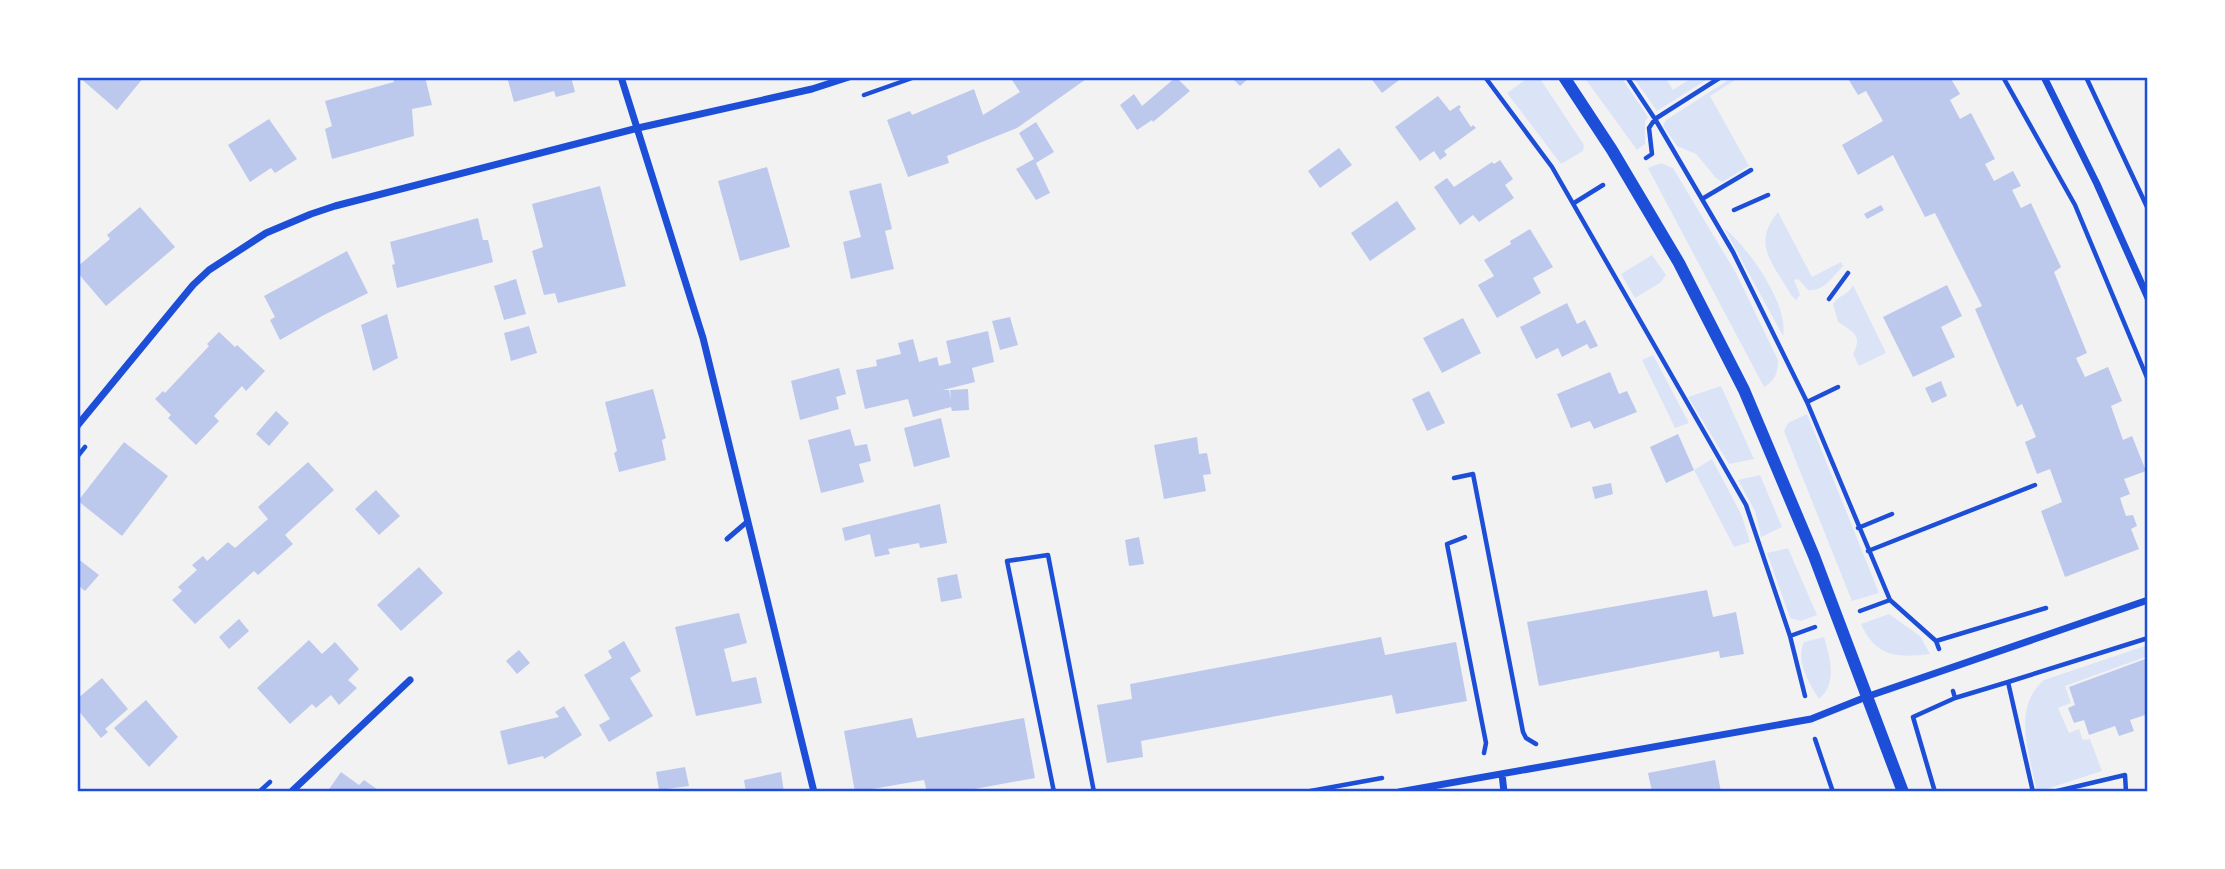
<svg xmlns="http://www.w3.org/2000/svg" width="2225" height="869" font-family="'DejaVu Sans',sans-serif">
<rect width="100%" height="100%" fill="#f2f2f2"/>
<path fill="#dbe4f7" d="M1529 77H1539L1584 145 1583 151 1561 164 1507 93Z
M1584 77H1621L1648 117 1645 121V144L1637 150Z
M1633 77H1665L1673 90 1693 77H1711L1657 111Z
M1733 77H1740L1710 96 1749 166 1722 182 1716 178 1696 154 1677 146 1663 126 1666 120Z
M1661 163 1673 168 1736 273 1778 360C1778 373 1775 381 1764 387L1648 168Z
M1778 212 1812 277 1841 262 1843 266C1833 276 1824 292 1808 290L1798 279 1794 280 1800 295 1796 300 1791 295C1773 263 1751 245 1778 212Z
M1724 228C1748 247 1789 304 1783 336Z
M1652 255 1666 275 1660 283 1635 298 1621 274Z
M1853 285 1886 353 1859 366 1853 354C1863 335 1853 332 1838 322L1833 304C1838 295 1849 295 1853 285Z
M1653 355 1689 423 1675 428 1642 360Z
M1721 386 1754 459 1729 464 1688 397Z
M1807 414 1879 593 1852 601 1784 431 1788 423Z
M1712 459 1742 516 1750 542 1734 547 1694 470Z
M1760 475 1782 527 1761 537 1755 511 1738 480Z
M1788 548 1817 615 1801 621 1790 618 1767 553Z
M1889 614 1920 636 1930 654C1896 658 1876 657 1861 624Z
M1824 637C1830 658 1838 683 1819 699 1809 683 1795 661 1804 642Z
M2148 645V656L2065 686 2071 703 2058 708 2069 733 2079 729 2083 740 2090 739 2102 771 2037 792C2030 756 2011 708 2044 680Z"/>
<path fill="#bdc9ec" d="M79 77H144L117 110Z
M393 77H425L432 105 412 109 414 136 332 159 325 129 332 126 325 101 394 82Z
M507 77H571L575 92 556 97 554 91 514 102Z
M1010 77H1089L1017 128 947 156 949 163 908 177 887 120 910 111 912 115 974 89 983 115 1020 92Z
M1176 77 1190 91 1153 122 1152 120 1137 130 1120 105 1134 94 1142 106Z
M1231 77H1250L1240 86Z
M1370 77H1403L1382 93Z
M1847 77H1950L1960 94 1950 100 1960 119 1971 113 1995 159 1985 164 1994 181 2013 171 2021 186 2012 190 2021 208 2031 203 2061 267 2054 272 2087 353 2076 358 2085 377 2108 367 2122 401 2111 406 2123 440 2132 436 2146 471 2124 479 2130 494 2120 498 2126 516 2133 515 2137 526 2131 529 2139 549 2065 577 2041 511 2062 502 2050 469 2037 474 2025 442 2036 437 2022 404 2017 407 1975 309 1982 306 1935 213 1925 217 1893 155 1858 175 1842 145 1883 121 1866 91 1858 95Z
M1438 96 1450 111 1459 105 1461 107 1459 109 1471 127 1473 125 1476 128 1444 151 1447 155 1440 160 1434 151 1420 161 1395 127Z
M269 119 297 159 275 173 271 168 250 182 228 145Z
M1036 122 1054 152 1036 163 1050 193 1036 200 1016 169 1034 159 1019 133Z
M1339 148 1352 165 1320 188 1308 171Z
M1500 160 1513 179 1505 185 1514 198 1479 222 1473 215 1460 225 1434 187 1447 178 1454 187 1492 162 1494 164Z
M767 167 790 247 740 261 718 181Z
M881 183 892 229 885 231 894 269 851 279 843 242 861 237 849 191Z
M600 186 626 286 558 303 555 293 544 295 532 251 543 247 532 204Z
M1397 201 1416 229 1370 261 1351 233Z
M1881 205 1884 210 1867 219 1864 214Z
M140 207 175 247 106 306 77 272V267L110 239 107 235Z
M478 218 483 240H488L493 262 397 288 392 265 395 264 390 242Z
M1530 229 1553 267 1533 278 1541 293 1497 318 1478 285 1494 276 1484 260 1511 244 1510 241Z
M347 251 368 293 322 316 280 340 270 320 275 317 264 296Z
M516 279 526 314 504 320 494 286Z
M1947 285 1962 316 1941 327 1955 357 1913 377 1883 317Z
M1567 303 1577 324 1585 320 1598 346 1590 349 1587 344 1562 357 1558 348 1536 359 1520 327Z
M387 314 398 358 373 371 361 325Z
M1010 317 1018 345 1000 350 992 321Z
M1463 318 1481 353 1442 373 1423 338Z
M529 326 537 353 511 361 504 333Z
M988 331 994 362 972 368 975 382 943 390H949L951 401 950 390 968 389 969 410 952 411 951 407 913 417 908 399 865 409 856 370 877 366 876 360 901 354 898 343 913 339 919 362 937 357 939 366 951 363 946 341Z
M219 332 235 347 237 345 265 371 246 391 242 386 224 405 214 416 219 421 196 445 168 418 171 415 155 399 163 391 165 393 209 346 207 344Z
M839 368 846 394 836 397 839 409 800 420 791 381Z
M1610 372 1619 394 1627 391 1637 412 1594 429 1590 421 1571 428 1557 394Z
M1941 381 1947 396 1932 403 1925 388Z
M653 389 666 438 662 440 666 460 619 472 614 453 617 451 605 402Z
M1429 391 1445 423 1427 431 1412 399Z
M276 411 289 423 269 446 256 434Z
M941 418 950 457 914 467 904 428Z
M850 429 855 446 867 444 871 461 859 464 864 482 821 493 808 440Z
M1678 434 1694 470 1666 483 1650 447Z
M1197 437 1199 454 1207 453 1211 474 1203 475 1206 491 1164 499 1154 445Z
M124 442 168 476 122 536 78 501Z
M308 462 334 490 285 535 293 544 258 575 254 571 195 624 172 600 182 591 178 587 197 570 192 565 203 556 207 561 228 542 235 548 268 519 258 507Z
M1611 483 1613 494 1595 499 1592 487Z
M376 490 400 516 379 535 355 509Z
M940 504 947 543 920 548 919 543 888 549 890 554 875 557 870 534 845 541 842 528Z
M1139 537 1144 564 1129 566 1125 540Z
M77 558 99 575 85 591 80 587 77 590Z
M419 567 443 593 401 631 377 605Z
M957 574 962 598 941 602 937 578Z
M1707 590 1713 617 1736 612 1744 654 1720 658 1719 651 1539 686 1527 622Z
M739 613 747 643 724 649 732 682 756 677 762 703 696 716 675 627Z
M239 619 249 631 229 649 219 637Z
M1381 637 1385 655 1456 642 1467 701 1396 714 1392 695 1141 741 1143 757 1107 763 1097 705 1132 699 1130 684Z
M309 640 322 654 335 642 359 669 348 680 357 688 339 705 331 695 316 708 312 704 290 724 257 688Z
M624 641 641 671 630 678 653 716 609 742 599 725 610 719 584 675 612 658 608 651Z
M519 650 530 663 517 674 506 661Z
M2148 658V714L2130 720 2134 731 2119 736 2115 726 2089 735 2084 720 2074 723 2068 708 2075 705 2069 687Z
M102 678 128 709 105 729 108 732 101 738 77 709V699Z
M146 700 178 737 149 767 114 728Z
M564 706 582 735 544 759 543 756 508 765 500 731 559 717 555 712Z
M912 718 917 738 1024 718 1035 778 958 792H927L924 780 855 792 844 731Z
M1715 760 1721 792H1652L1648 773Z
M685 767 689 786 659 790 656 772Z
M341 772 359 785 364 780 381 792H327Z
M781 772 784 792H746L744 780Z"/>
<g fill="none" stroke-linecap="round" stroke-linejoin="round">
<path stroke="#1d4ed8" stroke-width="4.5" d="M1485 77 1552 167 1746 505 1790 636 1805 696
M1627 77 1655 119 1733 252 1807 402 1890 600 1936 641 1939 649
M2003 77 2075 205 2148 380
M2086 77 2148 209
M864 95 915 77
M1646 158 1652 154 1649 128 1655 119 1721 77
M1702 199 1751 170
M1574 203 1603 185
M1734 210 1768 195
M1829 299 1848 273
M1807 402 1838 387
M77 457 85 447
M1454 478 1473 474 1523 732 1526 738 1536 744
M1858 528 1892 514
M1465 537 1447 544 1486 743 1484 753
M1868 551 2035 485
M1860 611 1890 600
M1790 636 1815 627
M1936 641 2046 608
M2008 682 2148 638
M1953 691 1955 698 2008 682 2033 792
M1815 739 1833 792
M260 791 270 782
M1054 792 1007 561 1048 555 1094 792
M1305 792 1382 778
M1935 792 1913 717 1955 698
M2053 792 2125 775 2126 792"/>
<path stroke="#1d4ed8" stroke-width="5" d="M727 539 748 521"/>
<path stroke="#1d4ed8" stroke-width="7" d="M621 77 703 338 814 792
M2044 77 2097 184 2148 298
M77 426 193 285 209 270 266 233 311 214 335 206 638 128 812 89 849 77
M1502 774 1504 792
M291 792 410 680
M1399 792 1811 719 1866 697 2148 600"/>
<path stroke="#1d4ed8" stroke-width="12" d="M1564 77 1612 150 1679 263 1744 390 1814 556 1903 792"/>
</g>
<rect width="2225" height="869" fill="none" stroke="#ffffff" stroke-width="158"/>
<rect x="79" y="79" width="2067" height="711" fill="none" stroke="#1d4ed8" stroke-width="2.5"/>
</svg>
